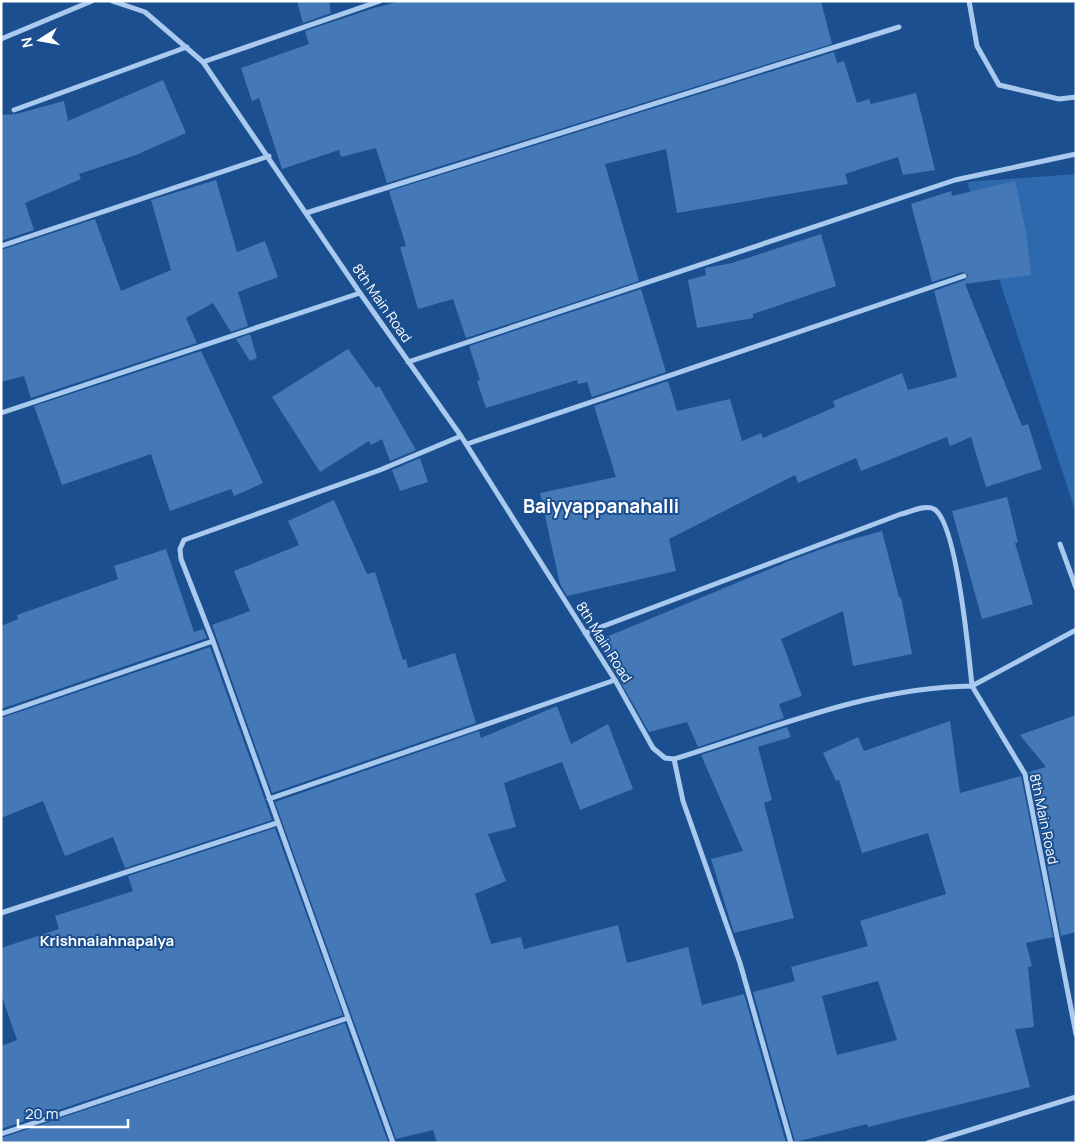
<svg xmlns="http://www.w3.org/2000/svg" width="1077" height="1144" font-family="Manrope,sans-serif">
<rect width="100%" height="100%" fill="#1b4f8f"/>
<path fill="#2e69ad" d="M1076 174V513L967 182Z"/>
<path fill="#4478b7" fill-rule="evenodd" d="M297 1H329L331 13 303 23Z
M401 1H821L832 44 387 183 376 148 341 157 339 150 282 169 259 98 252 101 241 68 309 44 305 31 374 8Z
M834 52 837 63 844 61 857 103 869 99 871 104 916 93 935 170 903 175 898 157 845 174 848 184 677 213 666 149 605 164 639 281 466 338 453 299 418 309 400 247 406 246 389 191Z
M163 80 186 133 136 155 79 174 81 179 25 203 34 230 1 241V115L16 114 64 101 68 121Z
M216 180 237 252 265 241 278 277 238 292 248 326 231 332 213 303 186 318 197 343 31 398 24 376 1 382V250L95 219 121 291 171 270 151 200Z
M1015 181 1026 231 1031 275 965 284 1022 426 1028 424 1042 469 986 487 971 437 950 446 947 437 861 471 856 458 798 483 795 475 669 539 676 571 567 596 560 584 540 493 616 477 594 406 668 381 677 411 730 399 742 441 761 433 763 438 835 407 833 401 902 373 908 390 957 377 934 291 965 280 968 275 963 272 932 282 911 204 951 191 952 196Z
M821 234 836 286 753 314V318L697 328 688 280 706 275 705 268 732 263Z
M641 289 666 372 592 397 587 382 578 384 577 380 486 408 477 381 480 380 469 346Z
M250 334 257 358 250 361 236 339Z
M348 349 376 388 379 386 416 450 390 461 382 439 371 445 369 441 320 472 272 397Z
M201 351 263 483 234 496 231 489 170 511 151 454 62 485 34 406Z
M420 458 428 482 400 491 392 470Z
M1007 497 1018 542 1015 543 1033 604 982 619 952 511Z
M334 500 367 574 375 572 403 660 406 659 408 668 455 653 476 723 272 793 212 625 250 611 234 571 299 545 288 521Z
M882 531 899 597H901L912 654 853 666 843 611 781 639 802 696 779 704 784 718 698 747 687 722 649 732 608 660 599 640 789 561 835 544Z
M166 549 194 632 203 629 207 638 1 709V626L18 619 17 615 118 579 114 566Z
M210 647 272 820 125 868 113 837 65 856 43 801 1 818V718Z
M557 706 571 744 608 724 633 789 580 810 562 762 504 783 516 827 488 834 506 881 475 894 491 944 521 937 524 949 618 925 627 963 688 947 702 1005 744 994 786 1143H437L433 1130 396 1139 275 802 479 731 481 738Z
M1076 715V932L1061 936 1029 772 1046 767 1020 735Z
M950 721 960 793 1021 776 1053 937 1026 943 1032 966 1028 967 1034 1027 1015 1029 1030 1087 868 1127 867 1124 795 1142 753 992 795 981 791 967 868 946 860 921 946 894 928 833 862 853 839 780 836 781 823 753 858 737 864 751ZM878 981 897 1040 837 1055 822 996Z
M787 727 791 737 758 747 772 800 764 803 794 918 734 933 711 859 743 851 701 755Z
M275 828 343 1015 1 1129V1046L17 1040 1 994V948L59 929 55 916 133 891 128 876Z
M345 1023 388 1142 1 1143V1138Z"/>
<g fill="none" stroke-linecap="round" stroke-linejoin="round">
<path stroke="#a9c9ee" stroke-width="5" d="M112 1 145 12 203 62 360 293 461 436 615 680 653 748 665 758 674 759C771 729 870 687 972 686L1025 774 1076 1034
M969 1 977 46 999 85 1059 99 1076 97
M1 39 92 1
M203 62 380 1
M14 110 187 47
M306 213 899 27
M1 246 269 156
M408 362 955 180 1076 154
M1 413 360 293
M467 444 964 276
M1060 544 1076 588
M585 633 901 514C910 512 926 504 934 509 957 522 969 656 972 686L1076 630
M1 714 213 641
M674 759 683 801 740 963 791 1143
M269 799 615 680
M1 913 277 823
M1 1134 348 1018
M393 1143 213 641 181 559 180 549 184 540 380 470 461 436
M928 1143 1076 1097"/>
</g>
<g text-anchor="middle" stroke-width="4" stroke-linejoin="round" paint-order="stroke">
<g font-size="14" fill="#fff" stroke="#1b4f8f">
<text transform="translate(382 303) rotate(55)" y="5">8th Main Road</text>
<text transform="translate(604 642) rotate(58)" y="5">8th Main Road</text>
<text transform="translate(1044 819) rotate(78)" y="5">8th Main Road</text>
</g>
<g font-size="15" font-weight="bold" fill="#fff" stroke="#1b4f8f">
<text x="107" y="946">Krishnaiahnapalya</text>
</g>
<g font-size="19" font-weight="bold" fill="#fff" stroke="#1b4f8f">
<text x="601" y="513">Baiyyappanahalli</text>
</g>
</g>
<rect width="1077" height="1144" fill="none" stroke="#ffffff" stroke-width="5"/>
<g transform="translate(40 40) rotate(259)" stroke="#1b4f8f" stroke-width="4" paint-order="stroke">
<path d="M0-4L9 19L0 12L-9 19Z" fill="#ffffff"/>
<text y="-8" font-size="14" font-weight="bold" text-anchor="middle" fill="#ffffff">N</text>
</g>
<path d="M18 1119v8h110v-8" fill="none" stroke="#ffffff" stroke-width="2.5"/>
<text x="25" y="1119" font-size="15" fill="#ffffff" stroke="#1b4f8f" stroke-width="4" paint-order="stroke">20 m</text>
</svg>
